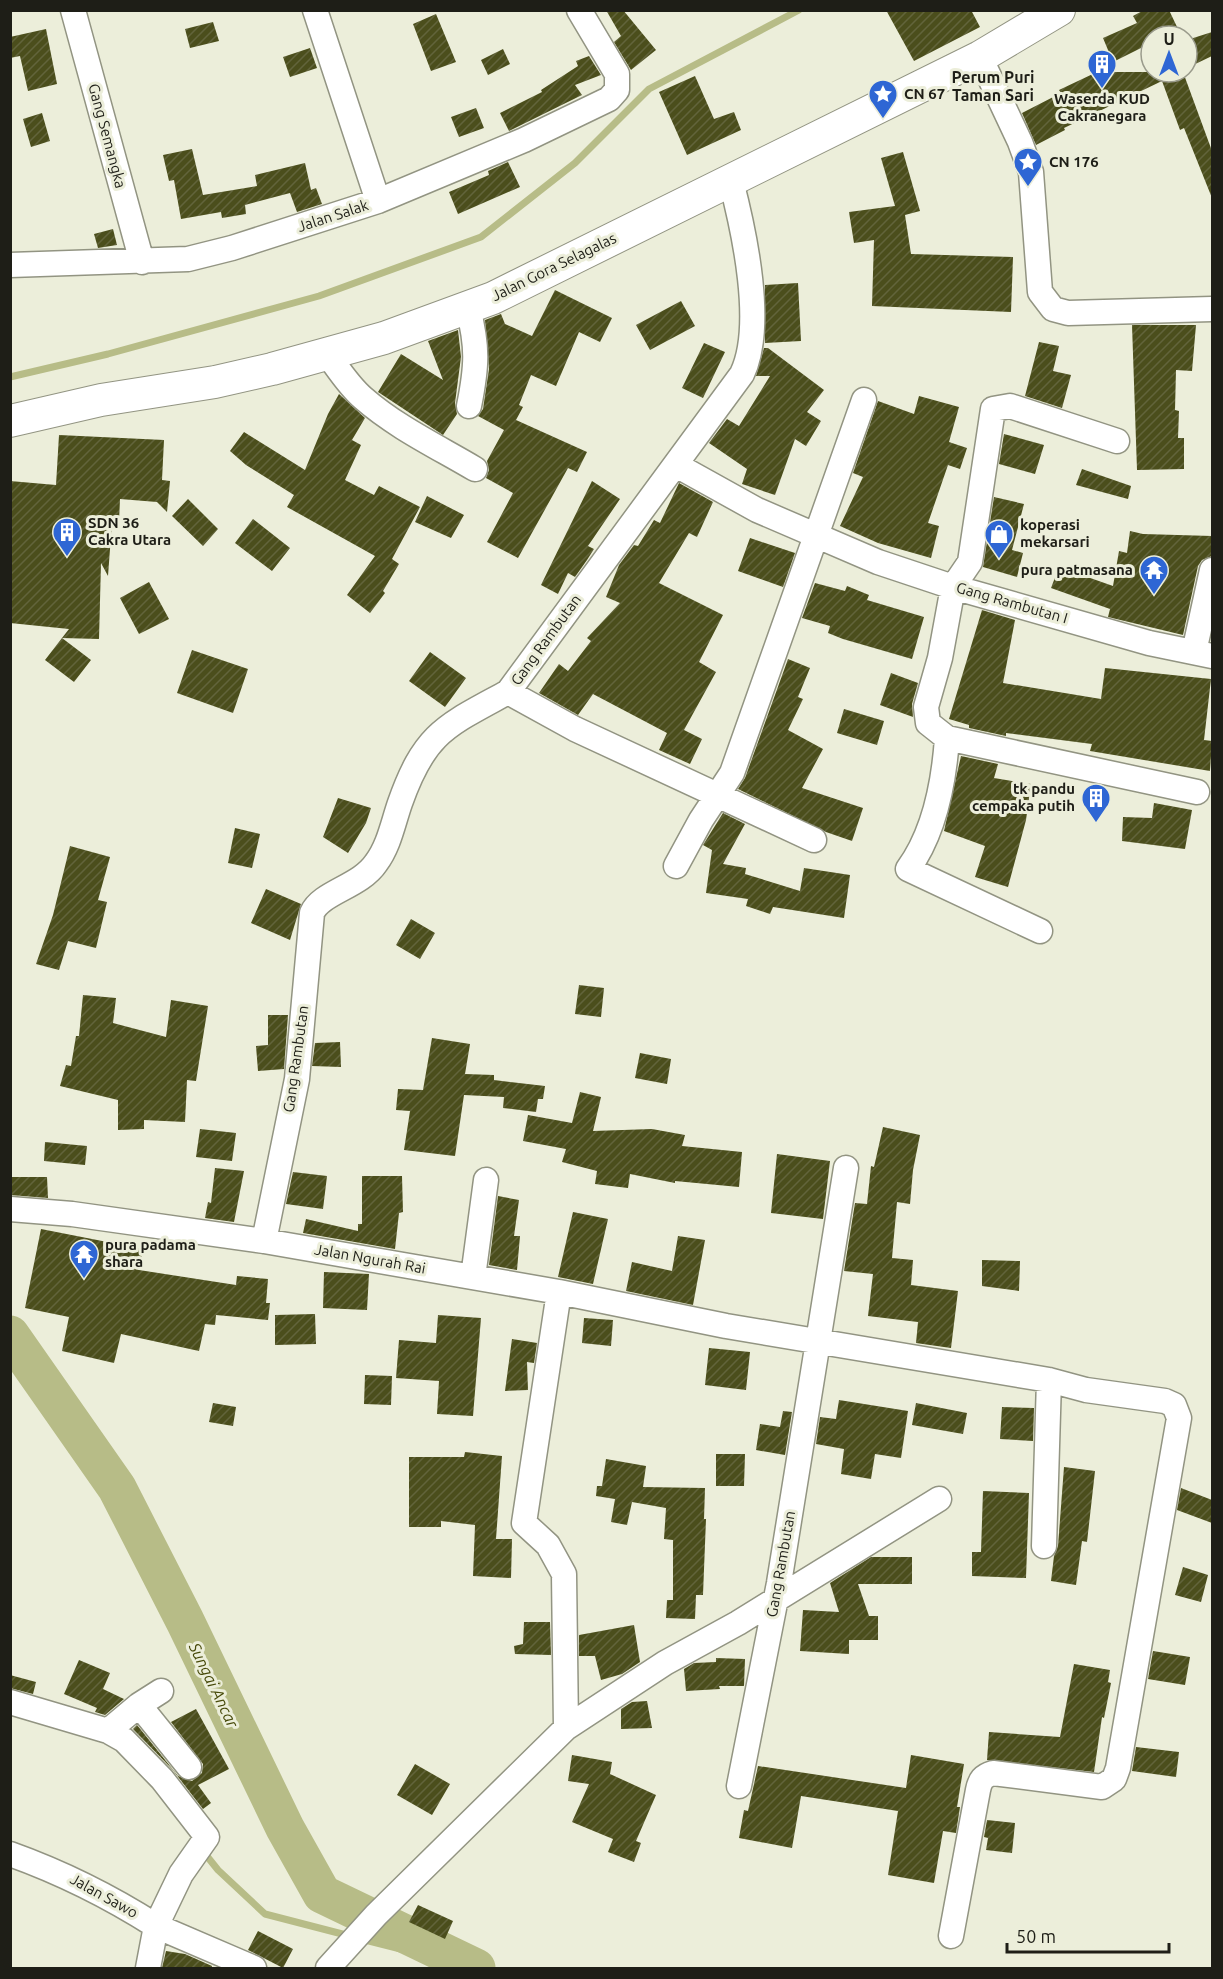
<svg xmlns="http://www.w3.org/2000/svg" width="1223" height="1979" font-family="Ubuntu,sans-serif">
<defs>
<pattern id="building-hatch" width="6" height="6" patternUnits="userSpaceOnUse" patternTransform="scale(1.5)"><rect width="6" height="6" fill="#4b4e1c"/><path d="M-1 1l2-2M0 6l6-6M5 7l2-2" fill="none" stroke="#62643b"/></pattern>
</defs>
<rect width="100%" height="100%" fill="#eceeda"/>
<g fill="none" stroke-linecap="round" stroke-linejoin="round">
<path stroke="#b7bc87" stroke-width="7" d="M10 377 108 354 319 296 481 237 575 163 649 89 799 10
M202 1850 218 1870 265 1914 350 1936
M361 1939 476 1968"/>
<path stroke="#b7bc87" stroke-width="39" d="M10 1335 117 1488 185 1621 285 1828 322 1894 476 1968"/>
</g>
<path fill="url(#building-hatch)" d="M606 10H623L656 50 631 70 614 42 621 36Z
M886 10H971L980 27 914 61Z
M1144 10H1169L1178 29 1165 36H1151V43L1113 62 1103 38 1137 23 1133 16Z
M436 14 456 62 431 71 413 24Z
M213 22 219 41 190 48 185 29Z
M46 29 57 84 28 91 20 56 10 58V37Z
M1212 32V56L1187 68V40Z
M310 48 317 68 290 77 283 57Z
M503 49 510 64 488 75 481 60Z
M589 56 601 75 575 85 582 95 509 131 500 113 542 92 541 90 578 66 576 61Z
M1097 72H1183L1212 151V198L1184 128 1180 130 1162 81 1064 128 1065 130 1036 145 1022 113 1061 93 1059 90Z
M695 76 714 119 734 112 741 130 687 155 659 92Z
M476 108 484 128 459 137 451 117Z
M42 113 50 141 31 147 23 119Z
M192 149 203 195 257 186 255 175 305 163 311 190 316 188 322 204 297 212 290 193 245 205 246 214 222 218 221 212 181 219 174 180 169 181 163 155Z
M903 152 920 211 905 215 911 254 1013 257 1011 312 872 306 874 240 854 243 849 212 895 206 881 158Z
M508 162 520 187 458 214 449 192 489 175 488 171Z
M113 229 117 245 98 248 94 234Z
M798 283 801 341 765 343V285Z
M555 290 612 318 600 342 579 332 556 386 531 375 519 405 523 407 516 420 587 452 577 472 568 468 518 558 487 542 513 493 486 478 489 470 487 461 504 430 478 416 483 409 489 369 485 320 501 314 505 324 532 336Z
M681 301 695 326 650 350 636 325Z
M1132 325H1196L1192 371 1176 370 1175 410 1179 411 1178 438H1184V469L1137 470Z
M458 330 461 357 455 403 457 414 443 435 378 392 401 354 443 380 428 341Z
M1039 342 1059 346 1053 371 1071 375 1062 408 1025 396Z
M704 343 725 352 703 398 682 388Z
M764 348H768L824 390 807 412 821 421 806 446 795 439 775 495 742 484 747 469 709 443 727 419 739 426 770 376H756Z
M339 394 365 418 352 440 361 445 345 480 374 495 379 486 420 507 392 559 399 564 383 591 385 593 370 613 347 595 375 556 287 507 294 495 246 465 230 451 244 432 305 470 328 414Z
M919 396 959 407 949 442 967 448 960 469 948 465 928 523 939 526 931 558 878 543 840 526 863 477 853 473 878 401 914 414Z
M1004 434 1044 445 1035 474 999 464Z
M59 435 164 440 162 480 170 481 167 512 157 502 120 499 119 522H112L108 576 101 563 99 639 62 638 69 629 10 623V481L56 485Z
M1082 469 1131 486 1128 499 1076 485Z
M592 481 620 499 588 546 594 549 587 560 575 577 568 573 558 594 541 585Z
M679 483 713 502 697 537 689 533 659 583 723 615 699 662 716 672 684 730 702 739 690 764 659 750 667 733 593 694 578 715 539 693 559 664 568 671 591 641 587 638 620 603 606 597 619 565 634 545 638 546 654 520 660 523Z
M427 496 464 515 451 538 415 522Z
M994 497 1024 504 1012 550 1023 553 1017 577 983 567Z
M188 499 218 529 203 546 172 516Z
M253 519 290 548 272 571 235 543Z
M1130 531 1143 534 1212 536V556L1202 560 1198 566 1183 635 1108 617 1110 609 1051 588 1059 567 1113 586 1119 551 1127 553Z
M750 538 795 553 783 587 738 571Z
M149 582 169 619 139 634 120 598Z
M815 583 845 591 847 586 869 595 867 600 924 617 912 659 843 639 828 633 830 626 802 618Z
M982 610 1015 620 1003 683 1101 699 1105 668 1211 679 1204 740 1212 741 1210 771 1090 751 1092 744 1006 733V736L969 728V725L949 719Z
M62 638 91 660 74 682 45 660Z
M192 650 248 669 233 713 177 693Z
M430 652 466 678 445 707 409 681Z
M788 659 810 668 798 697 803 699 788 730 823 749 802 788 863 808 852 841 826 832 738 789 745 778Z
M891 673 918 683 912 704 913 717 880 705Z
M844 709 884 721 877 745 837 733Z
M961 756 998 764 994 778 1031 784 1026 820 1008 887 975 877 985 846 944 831Z
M338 798 371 808 366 823 348 853 323 837Z
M1154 803 1192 810 1185 849 1122 841 1123 817 1152 818Z
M723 813 745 824 723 864 746 868 745 874 800 891 804 868 850 875 844 918 773 907 770 914 746 906 748 899 706 893 712 850 703 845Z
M235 828 260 834 252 868 228 863Z
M70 846 110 857 98 900 107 902 96 948 68 941 59 970 36 964 53 915Z
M266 889 301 904 290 940 251 923Z
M411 919 435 933 420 959 396 945Z
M579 985 604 988 601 1017 575 1014Z
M83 995 116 998 113 1023 166 1037 171 1000 208 1006 196 1081 187 1080 185 1122 144 1120V1129L118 1130V1100L60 1086 66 1065 71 1066 76 1036H79Z
M268 1015H288L284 1069 258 1071 256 1046 268 1045Z
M432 1038 470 1044 465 1074 494 1075V1080L545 1086 543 1099H538L536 1112 503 1108 504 1097 464 1095 455 1156 404 1150 410 1111 396 1110 398 1089 423 1090Z
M340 1042 341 1067 312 1066 315 1043Z
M640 1053 671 1059 667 1084 635 1078Z
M580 1092 601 1097 593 1131 652 1129 685 1135 682 1146 742 1152 739 1187 675 1181V1183L630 1174 628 1188 595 1184 597 1171 562 1162 566 1149 523 1141 528 1115 572 1123Z
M883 1127 920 1135 913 1170 910 1204 897 1202 892 1258 913 1260 911 1285 958 1291 951 1348 916 1343 918 1322 868 1316 873 1274 844 1271 855 1203 867 1204 871 1166 874 1167Z
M200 1129 236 1133 232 1161 196 1157Z
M45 1142 87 1146 85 1165 44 1161Z
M777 1154 830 1161 823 1219 771 1213Z
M215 1168 244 1171 234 1222 205 1218 208 1202 211 1203Z
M293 1172 327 1176 323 1209 286 1204Z
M362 1176H402L403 1212 399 1213 395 1249 303 1233 306 1219 358 1231V1224H362Z
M10 1177H47L48 1198 10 1195Z
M498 1196 519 1200 514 1236H520L517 1270 489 1265Z
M573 1212 608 1219 593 1284 558 1277Z
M41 1229 143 1249 139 1270 236 1285 237 1276 268 1279 266 1303H270L268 1320 216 1315 215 1325 205 1324 199 1351 121 1334 114 1363 62 1351 69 1317 25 1308Z
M678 1236 705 1240 693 1305 626 1291 632 1262 672 1271Z
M982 1260 1020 1261 1019 1291 982 1286Z
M324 1272 369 1274 367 1310 323 1308Z
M315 1314 316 1344 275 1345V1315Z
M438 1315 481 1318 473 1416 437 1414 439 1381 396 1378 399 1340 436 1343Z
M584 1318 613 1320 611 1346 582 1343Z
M512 1339 537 1343 534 1363 527 1362 528 1390 505 1391Z
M709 1348 750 1352 746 1390 705 1385Z
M365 1375 392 1376 391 1405 364 1404Z
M839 1400 908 1411 901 1458 875 1454 871 1479 841 1474 844 1449 816 1444 820 1417 836 1419Z
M213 1403 236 1407 233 1426 209 1422Z
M916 1403 967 1413 963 1434 912 1425Z
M1002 1407 1034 1408 1033 1441 1000 1439Z
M783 1411 792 1412 785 1455 756 1450 760 1424 780 1427Z
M465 1452 502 1456 496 1539H512L511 1578 473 1576 475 1525 441 1521V1527H409V1457H464Z
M716 1454H745L744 1486H716Z
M606 1459 646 1466 643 1487 705 1488 704 1519H706L703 1595H696L695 1619 666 1618 667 1600H673V1540L664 1539 666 1508 632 1502 627 1525 611 1522 615 1499 596 1496 597 1486H602Z
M1064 1467 1095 1471 1087 1542 1082 1541 1076 1585 1051 1581 1054 1556 1058 1546Z
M1181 1488 1212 1500V1523L1177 1510Z
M983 1491 1029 1493 1026 1578 972 1576V1552H981Z
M871 1557H912V1584H858L869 1616H878V1640H849V1654L800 1651 803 1610 839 1612 830 1583Z
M1183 1567 1208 1575 1201 1602 1175 1595Z
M524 1622H550L551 1655 515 1654 514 1646 523 1644Z
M634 1625 640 1662 622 1674 601 1680 595 1656H579V1635Z
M1153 1651 1190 1657 1185 1685 1148 1679Z
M716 1658 745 1659 744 1686H719L720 1689 686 1691 684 1669 694 1663 716 1662Z
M79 1660 110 1673 103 1689 124 1699 105 1715 95 1712 97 1708 64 1694Z
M1074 1664 1110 1670 1108 1682 1111 1683 1104 1718 1102 1717 1094 1772 987 1760 989 1732 1060 1737Z
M10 1675 36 1682 33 1694 10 1688Z
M647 1701 652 1728 621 1729V1709L632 1702Z
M196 1709 229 1769 198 1785 211 1803 203 1809 172 1769 133 1729 137 1725 178 1776 192 1781 202 1773 203 1764 171 1722Z
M1136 1747 1179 1752 1176 1777 1132 1771Z
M572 1755 612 1762 610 1774 656 1795 636 1841 641 1843 634 1862 608 1852 613 1839 572 1822 589 1784 568 1781Z
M911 1755 964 1764 957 1807H960L956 1833 943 1831 934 1883 888 1875 898 1811 801 1796 792 1848 739 1838 744 1810 748 1811 758 1766 906 1788Z
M415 1764 450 1784 432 1815 397 1795Z
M987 1820 1015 1823 1012 1853 986 1850 988 1838 984 1837Z
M418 1905 453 1921 445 1939 409 1922Z
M258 1931 293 1949 283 1968 248 1950Z
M166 1951 185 1954 212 1966V1968H162Z"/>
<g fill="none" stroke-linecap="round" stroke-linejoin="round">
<g stroke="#929482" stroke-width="27">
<path id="minor" d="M73 10 142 262
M315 10 378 201
M980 57 1020 142 1031 172 1040 292 1053 309 1068 313 1212 309
M10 265 188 259 232 248 378 201 524 140 609 99 617 90V74L579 10
M468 308C478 347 477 366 469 406
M328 355C339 370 349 386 363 398 396 427 438 447 475 469
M676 465 757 510 878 562 953 587 1149 643 1212 656
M1194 652 1212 570
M508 692 575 729 814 840
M947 738 1197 792
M676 866 701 820 732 773 864 400
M1040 931 908 869C935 832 944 782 947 738L928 723 926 707 940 658 953 587 970 562 993 409 1010 406 1117 441
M10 1209 72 1214 264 1241 559 1292 726 1326 1049 1380 1086 1390 1165 1401 1174 1405 1179 1418 1118 1768 1114 1779 1102 1787 993 1773C983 1776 980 1780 978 1790L951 1936
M264 1241 297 1079 312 913C321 892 360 887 376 863 389 846 393 823 400 803 425 732 446 726 508 692L742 374C765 326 744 231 731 181
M473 1277 486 1180
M559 1292 524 1523 548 1545 564 1574 566 1728
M1044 1546 1049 1380
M10 1702 108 1731 124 1740 162 1779 207 1837 181 1874 156 1926 254 1968
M139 1705 189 1767
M108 1731 139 1705 161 1691
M739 1786 779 1583 846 1168
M10 1854C63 1873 109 1896 156 1926L148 1968
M328 1968 376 1915 566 1728 665 1663 738 1623 939 1499"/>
</g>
<g stroke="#929482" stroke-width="34">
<path id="tertiary" d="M10 421 101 400 215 382 272 369 384 338 493 298 980 57 1059 10"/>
</g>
<use href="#minor" stroke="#fff" stroke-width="24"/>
<use href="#tertiary" stroke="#fff" stroke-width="32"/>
</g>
<defs>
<g id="building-pin" transform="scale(1.5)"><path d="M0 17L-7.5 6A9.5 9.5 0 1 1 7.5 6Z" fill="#2e66d4" stroke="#eceeda"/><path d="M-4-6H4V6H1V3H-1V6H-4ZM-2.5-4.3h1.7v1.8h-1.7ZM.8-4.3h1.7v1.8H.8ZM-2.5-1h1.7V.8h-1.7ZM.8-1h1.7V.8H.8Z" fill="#fff"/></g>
<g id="sight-pin" transform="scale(1.5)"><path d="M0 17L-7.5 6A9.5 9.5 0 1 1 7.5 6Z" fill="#2e66d4" stroke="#eceeda"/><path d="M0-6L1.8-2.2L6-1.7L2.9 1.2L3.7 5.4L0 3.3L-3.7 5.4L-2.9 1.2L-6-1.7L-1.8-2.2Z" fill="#fff"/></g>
<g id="shop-pin" transform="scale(1.5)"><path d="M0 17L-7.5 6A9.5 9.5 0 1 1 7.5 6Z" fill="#2e66d4" stroke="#eceeda"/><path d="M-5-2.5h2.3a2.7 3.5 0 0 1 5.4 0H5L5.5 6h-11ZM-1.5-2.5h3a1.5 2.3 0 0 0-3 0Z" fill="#fff"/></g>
<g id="temple-pin" transform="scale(1.5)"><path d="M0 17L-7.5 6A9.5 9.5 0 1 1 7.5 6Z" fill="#2e66d4" stroke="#eceeda"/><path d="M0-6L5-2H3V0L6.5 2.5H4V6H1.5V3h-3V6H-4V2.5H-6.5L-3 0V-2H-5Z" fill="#fff"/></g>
</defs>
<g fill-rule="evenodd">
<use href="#building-pin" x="1102" y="64"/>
<use href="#sight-pin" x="883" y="94"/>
<use href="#sight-pin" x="1028" y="162"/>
<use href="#building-pin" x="67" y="532"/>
<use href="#shop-pin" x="999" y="534"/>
<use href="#temple-pin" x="1154" y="570"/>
<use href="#building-pin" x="1096" y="798"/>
<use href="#temple-pin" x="84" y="1254"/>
</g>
<g text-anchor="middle" stroke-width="6" stroke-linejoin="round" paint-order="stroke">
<g font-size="15" font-weight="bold" fill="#1e1e17" stroke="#eceeda" text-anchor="start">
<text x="904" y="99">CN 67</text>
<text x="1102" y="104" text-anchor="middle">Waserda KUD<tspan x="1102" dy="17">Cakranegara</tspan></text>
<text x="1049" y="167">CN 176</text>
<text x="88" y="528">SDN 36<tspan x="88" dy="17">Cakra Utara</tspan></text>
<text x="1020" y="530">koperasi<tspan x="1020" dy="17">mekarsari</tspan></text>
<text x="1133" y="575" text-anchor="end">pura patmasana</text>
<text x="1075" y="794" text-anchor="end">tk pandu<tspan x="1075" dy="17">cempaka putih</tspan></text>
<text x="105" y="1250">pura padama<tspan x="105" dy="17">shara</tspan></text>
</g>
<g font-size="15" fill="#1e1e17" stroke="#eceeda">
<text transform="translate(107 136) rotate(75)" y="5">Gang Semangka</text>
<text transform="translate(333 216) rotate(-18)" y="5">Jalan Salak</text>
<text transform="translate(554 267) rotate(-26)" y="5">Jalan Gora Selagalas</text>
<text transform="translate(1012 603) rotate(16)" y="5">Gang Rambutan I</text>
<text transform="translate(546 640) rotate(-54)" y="5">Gang Rambutan</text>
<text transform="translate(296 1059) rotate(-82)" y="5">Gang Rambutan</text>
<text transform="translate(370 1259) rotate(10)" y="5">Jalan Ngurah Rai</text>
<text transform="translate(781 1564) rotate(-80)" y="5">Gang Rambutan</text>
<text transform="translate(104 1896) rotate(29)" y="5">Jalan Sawo</text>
</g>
<g font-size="16" font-weight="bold" fill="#1e1e17" stroke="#eceeda">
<text x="993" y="83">Perum Puri<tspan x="993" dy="18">Taman Sari</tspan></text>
</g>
<g font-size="16" font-style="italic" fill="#464909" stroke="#eceeda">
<text transform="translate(214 1685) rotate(64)" y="6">Sungai Ancar</text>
</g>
</g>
<rect width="1223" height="1979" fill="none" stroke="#1e1e17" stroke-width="24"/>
<g transform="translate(1169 54)"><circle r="28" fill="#eceeda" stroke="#9a9b8c" stroke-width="1.5"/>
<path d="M0-4.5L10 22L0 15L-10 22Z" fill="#2e66d4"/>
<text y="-9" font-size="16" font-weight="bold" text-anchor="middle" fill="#1e1e17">U</text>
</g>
<path d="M1007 1943v9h162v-9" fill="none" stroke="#1e1e17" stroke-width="3"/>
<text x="1016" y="1943" font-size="18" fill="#1e1e17" stroke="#eceeda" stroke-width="4.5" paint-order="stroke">50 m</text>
</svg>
